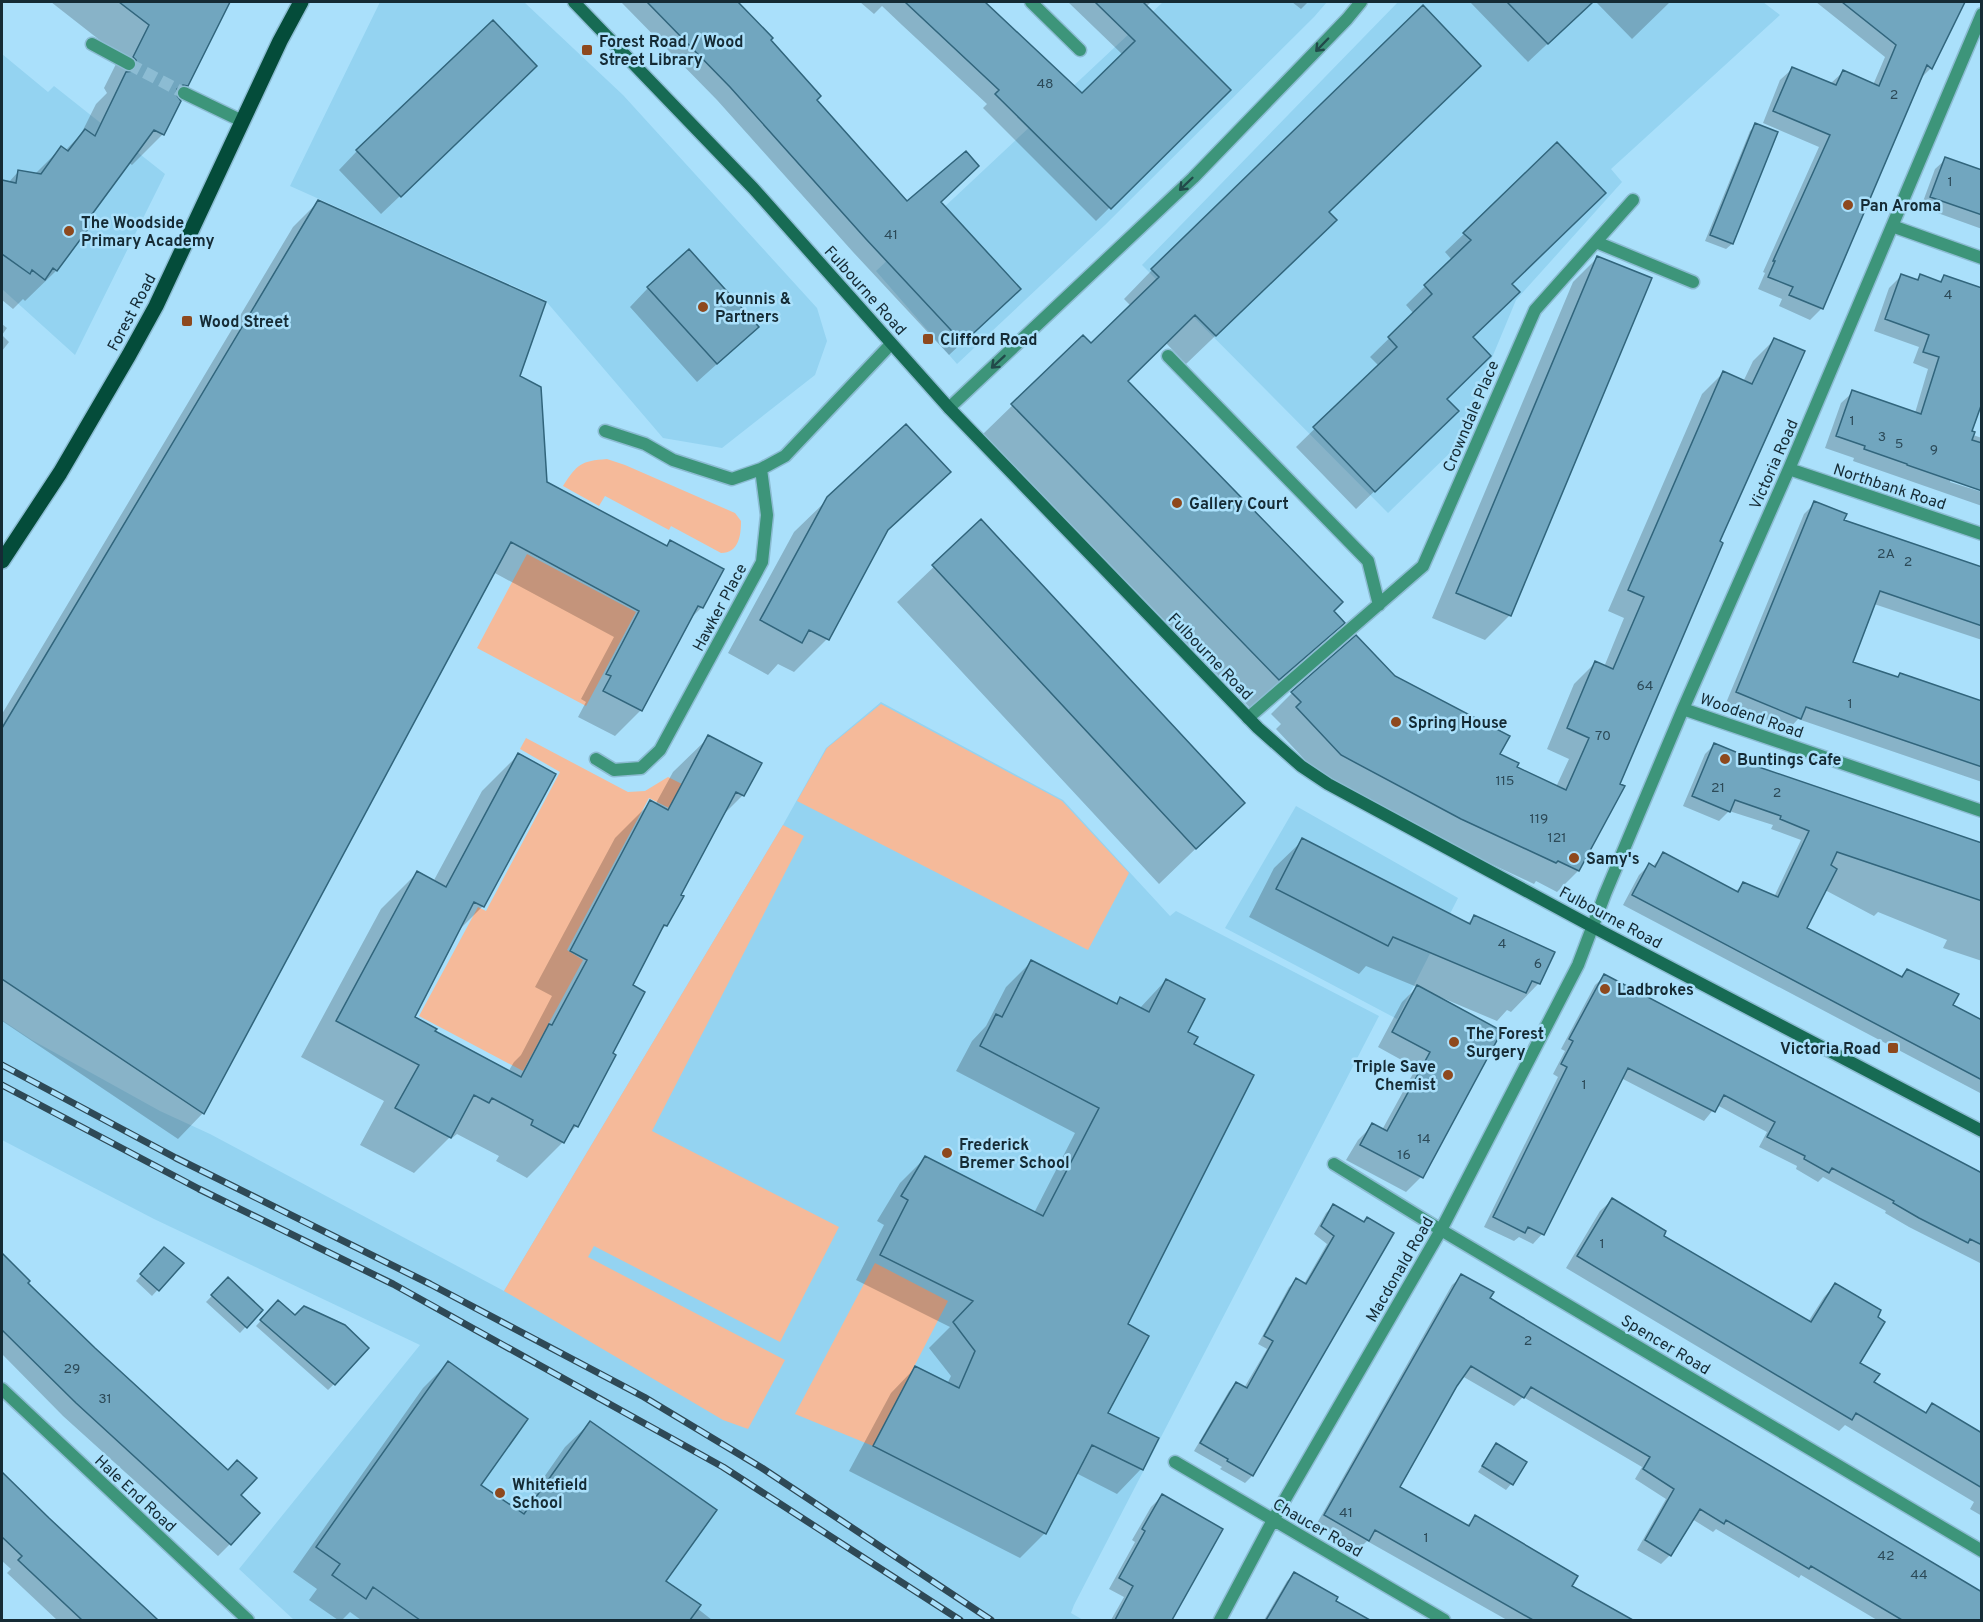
<svg xmlns="http://www.w3.org/2000/svg" width="1983" height="1622" font-family="Overpass,sans-serif">
<rect width="100%" height="100%" fill="#aae0fb"/>
<path fill="#94d3f1" d="M380 2H524L623 95 817 308 827 341 815 375 722 448 663 438 545 300 290 186Z
M1163 2H1327L1314 17 1105 225 957 364 876 271Z
M1398 2H1763L1780 15 1611 169 1622 182 1516 300 1454 449 1388 513 1142 265Z
M2 54 48 92 54 86 165 174 75 355 2 289Z
M881 702 1063 800 1170 916 1176 911 1379 1016 1074 1605 1071 1613 1083 1620H294L239 1569 420 1345 154 1219 2 1140V1020L32 1040 160 1111 210 1134 504 1291 783 825 826 748Z
M1296 806 1458 898 1397 1019 1225 928Z"/>
<path fill="#f5ba9a" d="M607 459 625 465 735 513 741 521C741 535 739 553 721 553L671 526 669 530 605 496 599 506 563 486C577 464 581 461 607 459Z
M527 554 636 612 586 706 477 648Z
M881 704 1062 801 1129 873 1088 950 797 801 827 748Z
M526 738 628 792 645 791 668 777 684 785 671 809 649 798 567 950 583 960 523 1071 419 1016 478 907 486 911 560 772 520 749Z
M783 825 804 836 652 1131 839 1227 780 1342 594 1246 588 1257 785 1360 748 1429 723 1420 504 1291Z
M875 1263 948 1301 873 1446 795 1414Z"/>
<path fill="#0003" d="M51 2H230L187 85 175 96 163 134 132 165 128 162 88 218 92 221 56 271 25 301 23 299 13 309 2 300V182L8 183 18 172 35 174 61 148 65 151 81 134 96 104 107 93 104 88 120 56Z
M621 2H737L815 100 906 203H939L1006 302 949 355 853 252 717 100Z
M860 2H983L1082 95 1123 55 1068 2H1151L1146 7 1229 90 1096 221 983 108 987 104 902 25 882 6 874 14Z
M1292 2H1308L1301 9Z
M1470 2H1592L1528 62Z
M1596 2H1670L1632 39Z
M1816 2H1960L1963 3 1931 68 1920 79 1822 308 1810 320 1779 306 1782 299 1758 289 1765 273 1763 272 1819 147 1763 123 1780 80 1792 69 1830 84 1843 72 1873 85 1885 57Z
M517 85 381 214 339 170 357 151Z
M1756 125 1732 244 1726 249 1705 241 1750 131Z
M1557 145 1510 284 1471 337 1445 399 1438 430 1356 509 1296 447 1379 366 1370 357 1414 314 1406 305 1452 260 1445 252Z
M1946 159 1982 171V229L1921 207 1935 169Z
M319 201 519 377 546 483 666 547 670 542 702 607 689 620 640 711 615 736 578 717 586 702 581 699 614 637 493 572 203 1113 178 1139 2 1021V714L293 227Z
M1327 212 1306 249 1186 364 1166 343 1126 381 1343 623 1314 652 1250 708 983 434 1083 337 1091 345 1131 306 1124 299 1152 270Z
M1598 257 1510 615 1485 640 1432 618 1573 282Z
M1901 276 1915 281 1920 276 1939 282 1944 277 1970 432 1973 435 1982 438V489L1951 479 1950 482 1982 492V506L1853 461 1854 458 1825 448 1841 403 1853 392 1915 413 1928 369 1913 363 1919 347 1874 331 1889 288Z
M648 288 738 345 697 382 630 307Z
M2 324 7 328 2 335 9 342 2 351Z
M1774 340 1718 542 1578 871 1557 892 1536 881 1534 884 1440 840 1320 776 1276 729 1281 724 1271 714 1292 693 1356 637 1394 677 1498 755 1515 768 1556 787 1569 759 1547 749 1574 684 1595 663 1604 667 1624 618 1608 611 1702 394 1723 373 1743 382 1753 361Z
M949 472 884 534 827 639 794 672 778 664 768 675 728 653 794 532 828 499Z
M1815 503 1842 521 1982 568V640L1874 604 1851 663 1897 678 1900 675 1982 703V782L1798 719 1789 729 1726 703 1804 514Z
M981 522 1243 803 1159 884 897 602Z
M709 737 743 795 720 818 679 895 666 925 658 934 631 985 611 1053 576 1126 563 1142 527 1178 496 1161 499 1156 457 1134 452 1138 450 1137 414 1173 360 1145 384 1101 301 1057 381 909 417 873 433 882 482 791 518 755 554 775 483 906 457 932 413 1018 433 1032 508 1072 514 1062 521 1055 552 996 535 987 615 838 651 802 655 805 673 772Z
M1714 745 1748 765 1982 845V961L1943 948 1947 940 1878 912 1874 916 1825 890 1805 929 1899 978 1907 971 1951 1005 1982 1022V1094L1623 905 1639 875 1649 865 1652 867 1664 854 1735 892 1743 884 1774 897 1801 840 1771 829 1773 825 1729 811 1719 821 1683 806 1705 754Z
M1303 840 1467 924 1474 917 1539 983 1511 1012 1507 1010 1497 1021 1440 997 1439 999 1500 1032 1421 1177 1406 1192 1346 1160 1358 1140 1373 1125 1382 1130 1416 1068 1378 1047 1402 1002 1417 987 1366 966 1359 974 1249 917 1274 868Z
M1031 962 1115 1005 1120 999 1139 1009 1166 980 1192 1045 1106 1413 1141 1469 1117 1494 1076 1473 1045 1533 1020 1558 849 1471 891 1393 915 1368 947 1384 951 1376 929 1348 950 1327 856 1280 884 1225 877 1221 900 1183 925 1158 1034 1213 1075 1133 956 1071 972 1041 986 1026 1006 987Z
M1605 976 1982 1175V1264L1909 1227 1885 1213 1886 1211 1823 1177 1818 1182 1796 1169 1797 1166 1759 1147 1767 1132 1717 1105 1704 1121 1621 1078 1542 1234 1533 1244 1519 1237 1514 1241 1484 1227 1558 1077 1553 1074 1565 1051 1561 1049 1595 985Z
M1612 1200 1662 1236 1808 1322 1824 1297 1835 1285 1858 1363 1872 1383 1924 1414 1933 1405 1982 1435V1516L1970 1509 1974 1502 1845 1425 1839 1431 1566 1268 1600 1211Z
M1333 1206 1363 1223 1252 1476 1245 1483 1220 1469 1222 1467 1194 1451 1229 1391 1236 1383 1244 1388 1267 1349 1258 1344 1289 1287 1297 1280 1304 1284 1327 1244 1314 1234 1326 1213Z
M159 1255 182 1263 152 1296 136 1281Z
M2 1263 26 1283 230 1544 218 1556 63 1416 2 1354Z
M1462 1276 1488 1298 1982 1594V1620H1877L1801 1575 1799 1578 1716 1529 1713 1532 1692 1519 1670 1555 1661 1564 1637 1550 1666 1499 1635 1479 1642 1467 1523 1397 1514 1406 1462 1376 1398 1487 1466 1526 1476 1517 1570 1586 1630 1620H1507L1367 1541 1359 1549 1316 1525 1452 1285Z
M228 1279 261 1310 240 1333 206 1302Z
M278 1302 334 1384 328 1390 256 1326Z
M448 1363 479 1485 519 1513 565 1447 590 1423 664 1582 712 1620H361L350 1612 342 1620H338L309 1600 317 1589 293 1572 423 1388Z
M1496 1445 1511 1484 1506 1490 1478 1472Z
M2 1474 156 1620H57L7 1573 11 1569 2 1561Z
M1162 1496 1221 1529 1170 1620H1111L1124 1597 1109 1589 1135 1542 1132 1540 1151 1507Z
M1295 1573 1334 1601 1366 1620H1264L1287 1581Z"/>
<path fill="#71a6bf" stroke="#31657c" stroke-width="1.5" d="M119 2H230L188 86 183 85 177 89 176 94 181 101 164 135 154 130 90 217 94 221 57 271 53 268 45 280 32 270 30 274 2 254V180L16 183 18 170 41 174 61 146 68 151 85 129 95 136 126 72 133 71 136 67V60L133 57 149 25Z
M647 2H738L773 38 771 40 821 96 817 100 907 201 966 151 979 166 941 202 1021 289 963 343 866 239 730 87Z
M905 2H985L1082 93 1135 41 1095 2H1143L1231 90 1111 209 995 94 999 90Z
M1507 2H1593L1548 44Z
M1842 2H1965L1932 69 1927 65 1823 309 1789 295 1793 287 1768 277 1775 261H1773L1830 135 1773 111 1792 67 1836 85 1843 70 1879 86 1896 45Z
M1423 5 1481 66 1329 212 1337 220 1216 336 1195 315 1128 381 1343 602 1334 611 1345 623 1279 680 1011 404 1083 335 1091 343 1159 277 1151 269Z
M493 20 537 66 401 197 356 150Z
M1755 123 1778 132 1733 244 1710 235Z
M1557 142 1606 193 1512 284 1520 292 1473 337 1491 356 1447 399 1459 411 1375 492 1313 427 1397 347 1388 337 1432 294 1424 285 1471 240 1463 233Z
M1945 157 1982 170V215L1930 197Z
M318 200 546 302 520 376 541 387 547 482 667 546 670 540 724 569 703 608 698 606 642 711 603 691 611 676 606 674 639 611 511 542 204 1114 2 979V728Z
M689 249 759 327 717 364 647 287Z
M1597 256 1652 278 1511 616 1456 593Z
M1901 274 1918 280 1920 274 1941 282 1944 275 1982 288V403L1972 431 1975 432 1972 440 1982 443V491L1907 465V464L1864 449 1865 446 1836 436 1852 390 1921 414 1939 357 1923 352 1929 335 1885 319Z
M1774 338 1805 351 1720 541 1723 543 1620 784 1625 786 1579 871 1558 861 1556 863 1461 819 1341 755 1296 707 1301 702 1291 692 1356 635 1395 676 1510 736 1500 754 1519 763 1517 767 1566 790 1589 738 1567 728 1595 661 1613 669 1644 597 1628 590 1723 371 1752 384Z
M906 424 951 472 888 530 829 640 809 630 802 643 760 620 827 497Z
M1814 501 1847 514 1844 520 1982 567V626L1880 591 1853 662 1898 677 1900 673 1982 701V767L1806 707 1801 719 1736 692Z
M981 519 1245 803 1196 849 932 565Z
M708 735 762 763 744 796 736 792 681 895 684 896 667 926 664 925 633 985 645 992 613 1053 616 1055 578 1127 574 1125 564 1143 531 1125 533 1120 492 1098 489 1103 474 1095 451 1138 395 1108 419 1065 336 1021 417 871 446 887 518 753 556 774 484 907 474 902 415 1017 437 1029 435 1031 521 1077 549 1024 552 1025 587 960 570 951 650 800 668 810Z
M1714 743 1753 759 1750 764 1982 843V901L1837 852 1831 865 1837 869 1807 928 1902 977 1907 969 1959 994 1953 1005 1982 1020V1080L1632 895 1649 863 1655 867 1663 852 1738 892 1743 882 1778 897 1809 831 1780 819 1781 816 1735 800 1730 812 1692 796Z
M1302 838 1470 924 1474 915 1555 952 1540 984 1532 981 1526 993 1393 937 1388 946 1276 889Z
M1031 960 1117 1004 1120 997 1149 1012 1166 979 1205 999 1188 1032 1198 1037 1194 1044 1254 1075 1128 1324 1149 1336 1108 1413 1159 1438 1143 1470 1092 1445 1046 1534 873 1446 915 1366 959 1388 975 1351 953 1322 973 1301 880 1255 908 1200 901 1196 925 1156 1043 1216 1099 1108 980 1046 996 1014 1002 1017Z
M1604 974 1982 1173V1245L1970 1239 1968 1243 1919 1218 1893 1203 1894 1201 1832 1168 1829 1173 1804 1159 1805 1156 1767 1137 1775 1122 1724 1095 1715 1112 1628 1068 1544 1235 1528 1227 1525 1233 1493 1217 1567 1067 1561 1064 1573 1041 1569 1039Z
M1417 985 1502 1031 1423 1178 1360 1145 1372 1123 1387 1131 1430 1052 1392 1032Z
M1612 1198 1666 1231 1664 1236 1811 1322 1835 1283 1881 1310 1878 1317 1885 1322 1860 1363 1880 1374 1874 1382 1926 1413 1932 1403 1982 1433V1488L1856 1413 1852 1420 1577 1256Z
M1333 1204 1364 1222 1367 1217 1394 1233 1253 1476 1227 1461 1228 1459 1200 1443 1236 1382 1247 1388 1273 1341 1264 1336 1296 1278 1306 1284 1334 1236 1321 1226Z
M164 1247 184 1263 159 1291 140 1274Z
M2 1253 30 1281 28 1283 95 1348 228 1470 237 1460 257 1478 241 1495 260 1513 231 1545 76 1403 2 1330Z
M1461 1274 1494 1292 1490 1298 1503 1306 1982 1592V1620H1902L1811 1566 1809 1569 1726 1520 1724 1524 1700 1509 1671 1556 1645 1540 1674 1489 1643 1469 1650 1457 1531 1387 1524 1398 1471 1366 1457 1386 1400 1487 1469 1526 1475 1515 1578 1576 1572 1586 1633 1620H1533L1375 1530 1369 1541 1324 1515Z
M228 1277 263 1310 247 1328 211 1295Z
M278 1300 295 1315 304 1306 345 1325 369 1348 335 1385 260 1320Z
M448 1361 528 1419 481 1485 524 1514 590 1421 717 1510 666 1581 701 1605 690 1620H420L373 1587 366 1599 332 1575 340 1564 316 1547Z
M1496 1443 1527 1462 1513 1485 1482 1466Z
M2 1472 49 1518 158 1620H82L18 1560 22 1556 2 1537Z
M1162 1494 1223 1529 1172 1620H1115L1133 1586 1119 1578 1145 1531 1142 1529Z
M1294 1572 1338 1597 1336 1601 1370 1620H1266Z"/>
<g fill="none" stroke-linecap="round" stroke-linejoin="round">
<path stroke="#8cbcd3" stroke-width="12" stroke-dasharray="12 6" stroke-linecap="butt" d="M129 64 184 93"/>
<g stroke="#8cbcd3" stroke-width="15">
<path id="minor" d="M1031 2 1080 50
M92 44 129 64
M184 93 242 121
M1892 226 1982 258
M1596 242 1693 282
M1168 356 1368 561 1379 605
M949 408 1193 178 1347 19 1361 2
M605 431 645 444 673 460 732 479 761 469
M1789 469 1982 534
M1683 709 1982 811
M1248 718 1423 566 1535 310 1633 200
M596 759 614 770 641 768 660 750 762 562 767 515 761 469 785 456 891 344
M1334 1164 1441 1230 1982 1551
M1175 1462 1444 1620
M1220 1620 1273 1520 1441 1230 1578 965 1605 894 1683 709 1789 469 1982 14"/>
</g>
<g stroke="#8cbcd3" stroke-width="15">
<path id="tertiary" d="M2 1389 248 1620"/>
</g>
<g stroke="#8cbcd3" stroke-width="15">
<path id="secondary" d="M574 2 753 188 949 408 1258 728 1301 766 1328 784 1593 927 1982 1131"/>
</g>
<g stroke="#8cbcd3" stroke-width="18">
<path id="primary" d="M2 561 60 473 129 355 156 306 280 41 301 2"/>
</g>
<use href="#minor" stroke="#3d957a" stroke-width="12"/>
<use href="#tertiary" stroke="#3d957a" stroke-width="12"/>
<use href="#secondary" stroke="#176b54" stroke-width="12"/>
<use href="#primary" stroke="#044c3a" stroke-width="15"/>
<g stroke="#2e4956" stroke-width="7">
<path id="rail" d="M2 1065 176 1158 430 1284 644 1397 762 1468 991 1620
M2 1085 199 1189 393 1284 723 1467 960 1620"/>
</g>
<use href="#rail" stroke="#aae0fb" stroke-width="4.5" stroke-dasharray="14" stroke-linecap="butt"/>
</g>
<defs><path id="oneway-shaft" d="M-6 0H5M1.5-3L5.5 0L1.5 3" fill="none" stroke-width="1.6" stroke-linecap="round" stroke-linejoin="round" transform="scale(1.5)"/></defs>
<g stroke="#214b4a">
<use href="#oneway-shaft" transform="translate(1322 45) rotate(134)"/>
<use href="#oneway-shaft" transform="translate(1186 184) rotate(136)"/>
<use href="#oneway-shaft" transform="translate(998 362) rotate(137)"/>
</g>
<g fill="#8e491e" stroke="#aae0fb" stroke-width="2">
<rect x="581" y="44" width="12" height="12" rx="3"/>
<circle cx="1848" cy="205" r="6"/>
<circle cx="69" cy="231" r="6"/>
<circle cx="703" cy="307" r="6"/>
<rect x="181" y="315" width="12" height="12" rx="3"/>
<rect x="922" y="333" width="12" height="12" rx="3"/>
<circle cx="1177" cy="503" r="6"/>
<circle cx="1396" cy="722" r="6"/>
<circle cx="1725" cy="759" r="6"/>
<circle cx="1574" cy="858" r="6"/>
<circle cx="1605" cy="989" r="6"/>
<circle cx="1454" cy="1042" r="6"/>
<rect x="1887" y="1042" width="12" height="12" rx="3"/>
<circle cx="1448" cy="1075" r="6"/>
<circle cx="947" cy="1153" r="6"/>
<circle cx="500" cy="1493" r="6"/>
</g>
<g text-anchor="middle" stroke-width="5" stroke-linejoin="round" paint-order="stroke">
<g font-size="14" fill="#2c4a58">
<text x="1045" y="88">48</text>
<text x="1894" y="99">2</text>
<text x="1950" y="186">1</text>
<text x="891" y="239">41</text>
<text x="1948" y="299">4</text>
<text x="1852" y="425">1</text>
<text x="1882" y="441">3</text>
<text x="1899" y="448">5</text>
<text x="1934" y="454">9</text>
<text x="1886" y="558">2A</text>
<text x="1908" y="566">2</text>
<text x="1645" y="690">64</text>
<text x="1850" y="708">1</text>
<text x="1603" y="740">70</text>
<text x="1505" y="785">115</text>
<text x="1718" y="792">21</text>
<text x="1777" y="797">2</text>
<text x="1539" y="823">119</text>
<text x="1557" y="842">121</text>
<text x="1502" y="948">4</text>
<text x="1538" y="968">6</text>
<text x="1584" y="1089">1</text>
<text x="1424" y="1143">14</text>
<text x="1404" y="1159">16</text>
<text x="1602" y="1248">1</text>
<text x="1528" y="1345">2</text>
<text x="72" y="1373">29</text>
<text x="105" y="1403">31</text>
<text x="1346" y="1517">41</text>
<text x="1426" y="1542">1</text>
<text x="1886" y="1560">42</text>
<text x="1919" y="1579">44</text>
</g>
<g font-size="16" font-weight="bold" fill="#152b35" stroke="#aae0fb" text-anchor="start">
<text x="599" y="47">Forest Road / Wood<tspan x="599" dy="18">Street Library</tspan></text>
<text x="1860" y="211">Pan Aroma</text>
<text x="81" y="228">The Woodside<tspan x="81" dy="18">Primary Academy</tspan></text>
<text x="715" y="304">Kounnis &amp;<tspan x="715" dy="18">Partners</tspan></text>
<text x="199" y="327">Wood Street</text>
<text x="940" y="345">Clifford Road</text>
<text x="1189" y="509">Gallery Court</text>
<text x="1408" y="728">Spring House</text>
<text x="1737" y="765">Buntings Cafe</text>
<text x="1586" y="864">Samy's</text>
<text x="1617" y="995">Ladbrokes</text>
<text x="1466" y="1039">The Forest<tspan x="1466" dy="18">Surgery</tspan></text>
<text x="1881" y="1054" text-anchor="end">Victoria Road</text>
<text x="1436" y="1072" text-anchor="end">Triple Save<tspan x="1436" dy="18">Chemist</tspan></text>
<text x="959" y="1150">Frederick<tspan x="959" dy="18">Bremer School</tspan></text>
<text x="512" y="1490">Whitefield<tspan x="512" dy="18">School</tspan></text>
</g>
<g font-size="16" fill="#152b35" stroke="#aae0fb">
<text transform="translate(866 290) rotate(48)" y="6">Fulbourne Road</text>
<text transform="translate(131 312) rotate(-62)" y="6">Forest Road</text>
<text transform="translate(1470 416) rotate(-67)" y="6">Crowndale Place</text>
<text transform="translate(1773 464) rotate(-66)" y="6">Victoria Road</text>
<text transform="translate(1890 486) rotate(18)" y="6">Northbank Road</text>
<text transform="translate(719 607) rotate(-62)" y="6">Hawker Place</text>
<text transform="translate(1211 656) rotate(46)" y="6">Fulbourne Road</text>
<text transform="translate(1752 715) rotate(19)" y="6">Woodend Road</text>
<text transform="translate(1611 917) rotate(28)" y="6">Fulbourne Road</text>
<text transform="translate(1399 1269) rotate(-60)" y="6">Macdonald Road</text>
<text transform="translate(1666 1344) rotate(31)" y="6">Spencer Road</text>
<text transform="translate(136 1493) rotate(43)" y="6">Hale End Road</text>
<text transform="translate(1318 1527) rotate(30)" y="6">Chaucer Road</text>
</g>
</g>
<rect width="1983" height="1622" fill="none" stroke="#152b35" stroke-width="6"/>
</svg>
